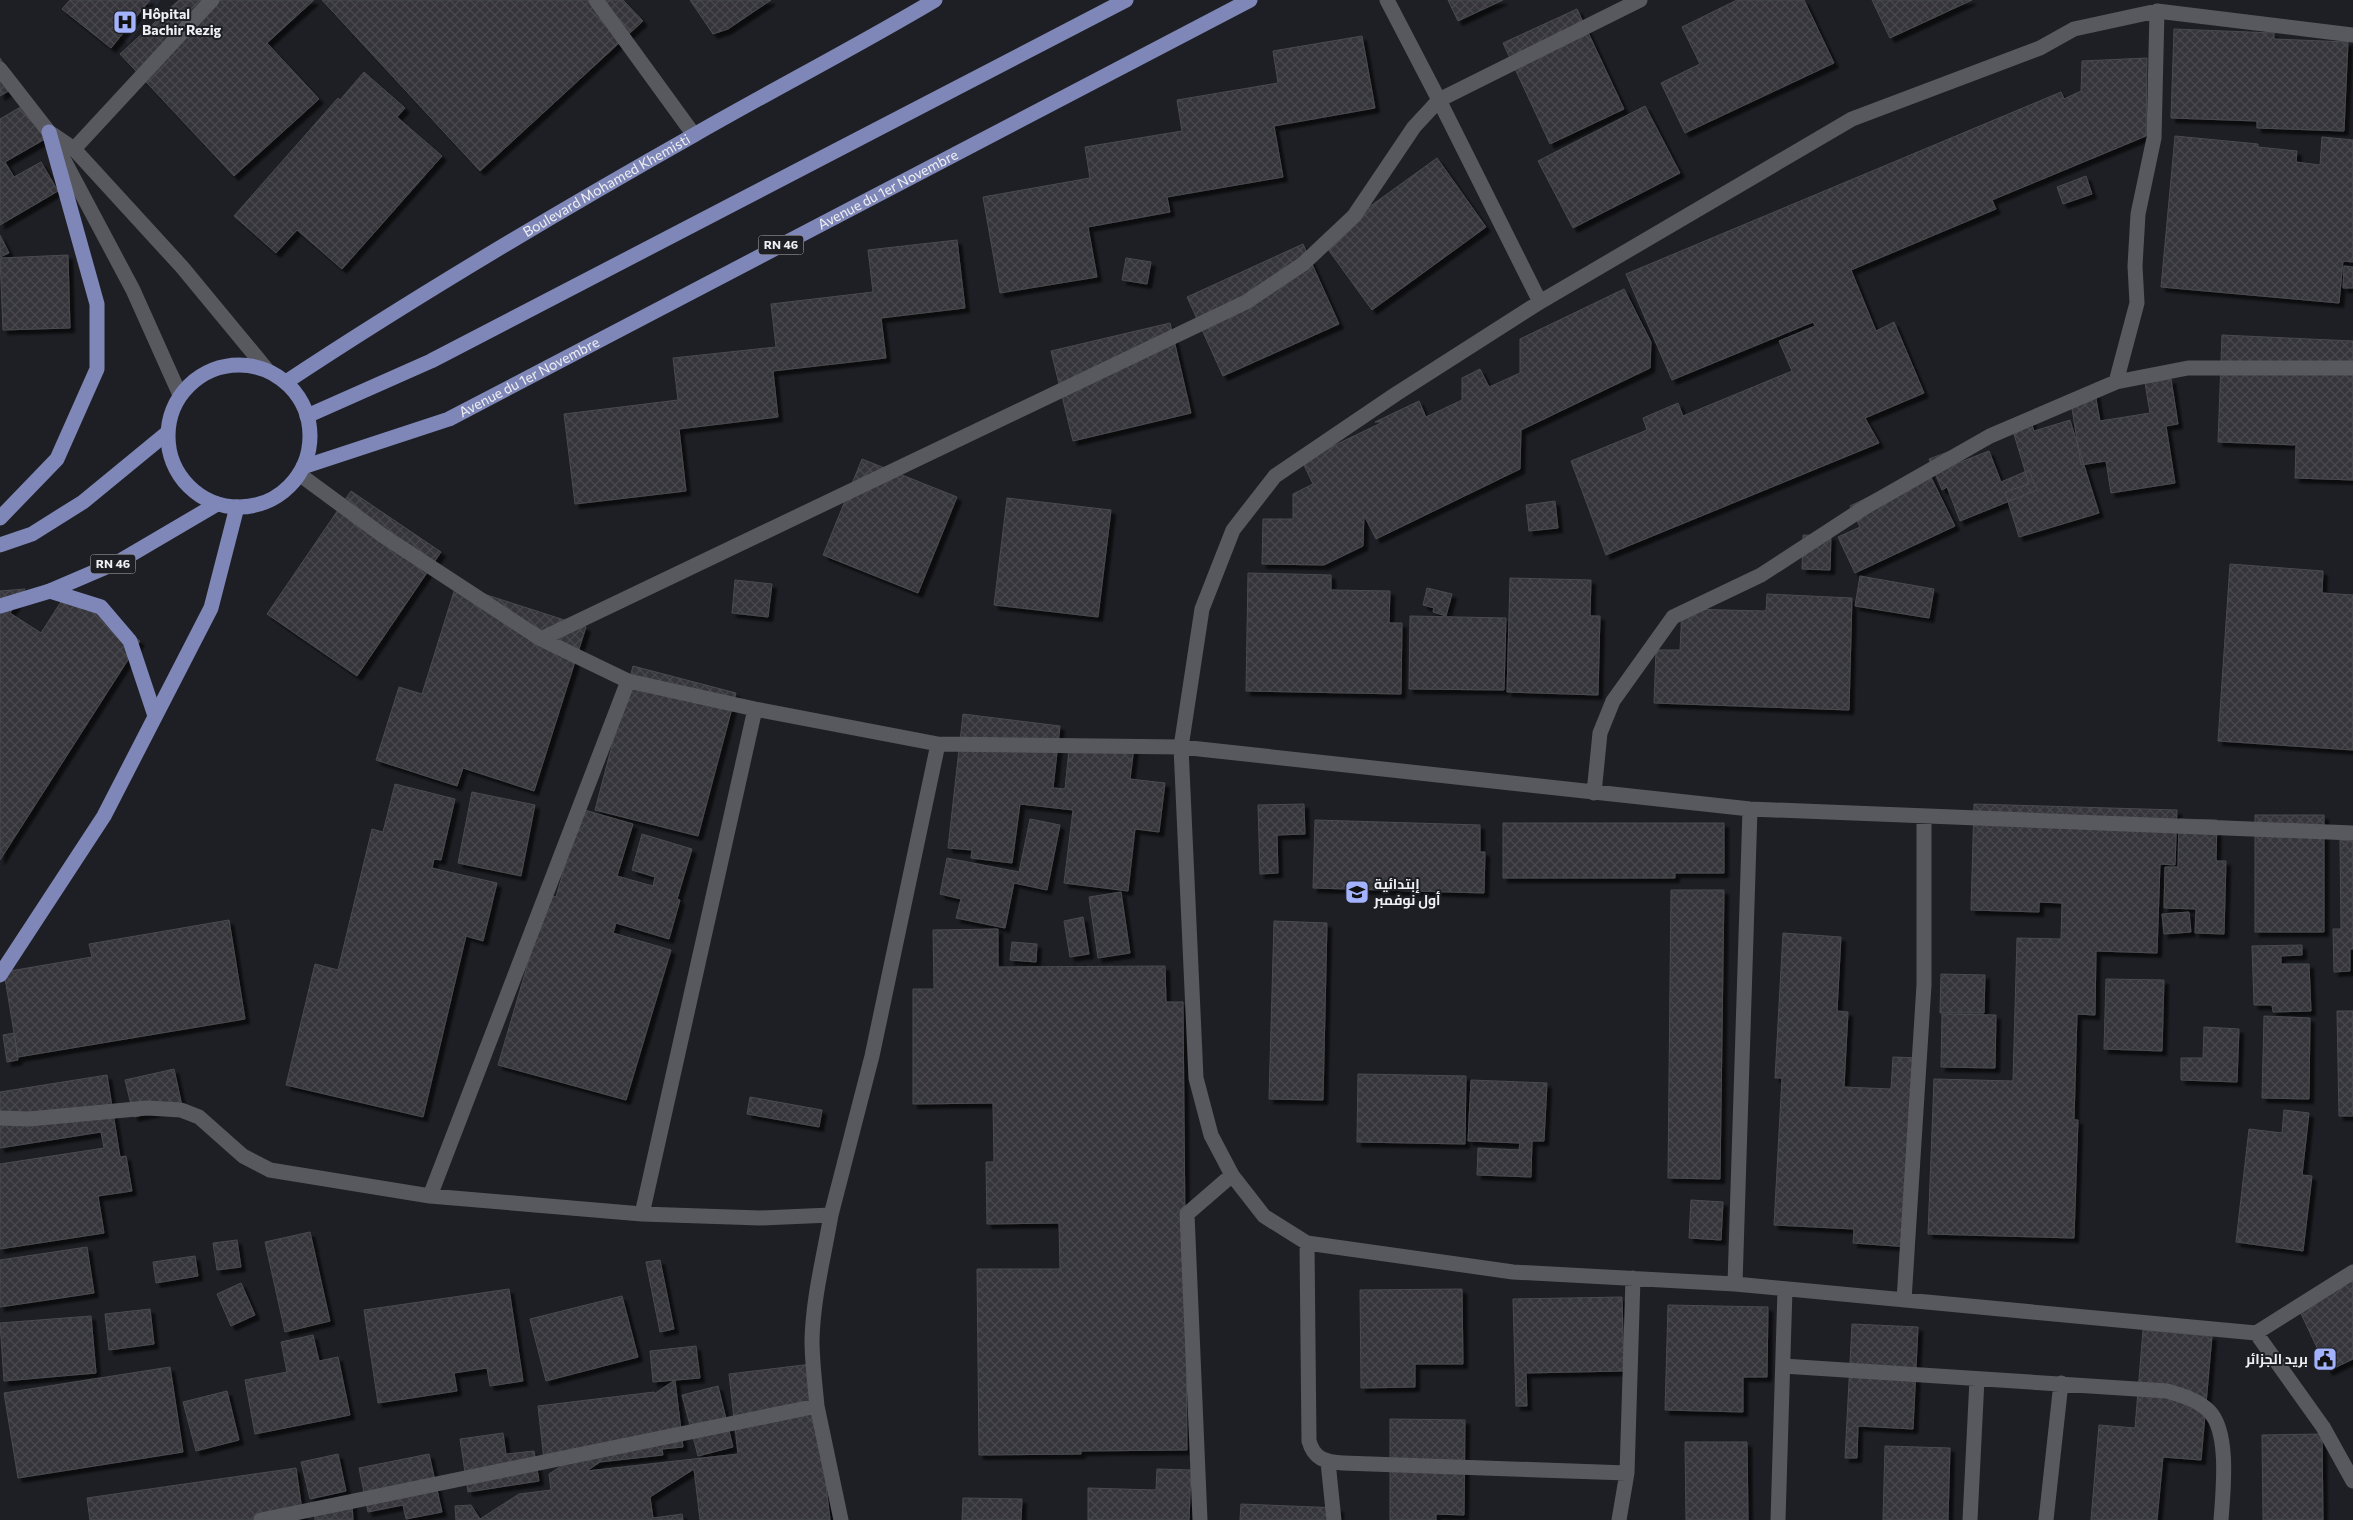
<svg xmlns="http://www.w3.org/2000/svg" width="2353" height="1520" font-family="Commissioner,Cairo,sans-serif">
<defs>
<pattern id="building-cross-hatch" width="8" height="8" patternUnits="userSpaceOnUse" patternTransform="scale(1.25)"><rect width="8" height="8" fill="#34353a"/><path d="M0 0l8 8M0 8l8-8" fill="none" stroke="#48494d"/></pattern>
<filter id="shadow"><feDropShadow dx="4.5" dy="4.5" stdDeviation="1" flood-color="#0009"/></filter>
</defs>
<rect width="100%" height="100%" fill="#1e1f24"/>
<path fill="#252731" d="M82 0H161L128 44Z"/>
<path fill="url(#building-cross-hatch)" stroke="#494a4f" filter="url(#shadow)" d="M70 0H150L111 48 62 9Z
M179 0H314L267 43 319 99 234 176 120 54Z
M322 0H623L643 21 480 171Z
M690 0H771L728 29 713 34Z
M1448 0H1503L1458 21Z
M1737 0H1804L1834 63 1685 133 1661 83 1700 64 1682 27Z
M1872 0H1972L1890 38Z
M1577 9 1624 109 1550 144 1503 43Z
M2174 29 2274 33V39L2348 42 2344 131 2257 128V121L2171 118Z
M1362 36 1375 108 1274 126 1283 177 1167 197 1170 212 1088 227 1097 277 1000 293 983 197 1090 178 1085 147 1182 131 1177 100 1278 83 1273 51Z
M0 58 17 86 0 96Z
M2147 58 2146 136 1992 200 1996 209 1851 270 1876 331 1894 322 1924 393 1865 418 1879 443 1606 555 1571 461 1647 430 1643 418 1678 403 1683 416 1792 371 1779 341 1815 326 1813 322 1672 380 1626 274 2061 92 2064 99 2081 91 2082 61Z
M364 72 405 108 397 117 442 156 342 269 297 230 276 253 234 216 338 98 340 100Z
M24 105 45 139 5 162 14 177 41 162 58 191 0 225V119Z
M1645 106 1680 173 1573 228 1538 161Z
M2175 136 2258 144V147L2297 151 2296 162 2320 165 2322 137 2353 140V262L2343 261 2339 303 2161 287Z
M1437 158 1486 227 1372 310 1322 241Z
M2086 176 2092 194 2063 204 2057 187Z
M0 235 9 253 0 257Z
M957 240 965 308 881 318 886 358 773 371 778 417 679 429 686 491 575 504 564 414 678 400 673 358 776 347 771 304 873 292 868 250Z
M1303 244 1339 324 1223 376 1187 297Z
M68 255 70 328 3 330 0 258Z
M1126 258 1151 262 1147 284 1122 280Z
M2344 266 2353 267V288H2343Z
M1624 289 1651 342 1650 368 1521 430 1520 469 1376 539 1364 515 1363 546 1324 565 1262 564 1263 519H1293V494L1313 484 1302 461 1383 422H1375L1419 401 1426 417 1462 400V378L1480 369 1489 387 1520 373V339Z
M1170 323 1191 413 1073 441 1051 351Z
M2222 335 2353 341V480L2295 478 2296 445 2218 442Z
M2171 379 2178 424 2166 426 2175 483 2111 493 2106 461 2081 465 2070 396 2095 393 2100 421 2150 413 2145 383Z
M2029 416 2034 431 2070 420 2099 513 2019 537 2005 492 2029 484 2010 421Z
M1953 450 1958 463 1989 451 2001 482 2029 470 2037 490 1960 521 1947 487 1942 490 1929 459Z
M862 459 957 497 918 593 823 555Z
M1927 469 1955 526 1855 573 1838 537 1860 527 1850 506Z
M351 491 441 552 357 676 267 614Z
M1007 498 1111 510 1098 617 994 605Z
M1555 501 1558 528 1529 531 1526 505Z
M1803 535 1831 536 1830 570 1802 569Z
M2230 564 2323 571 2322 593 2353 595V750L2218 741Z
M1248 573 1331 575V590L1390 591 1389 623H1402L1401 694 1246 691Z
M1860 576 1934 589 1929 618 1855 606Z
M1510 578 1591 580 1590 616H1600L1598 695 1507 692Z
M735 580 772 584 768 617 732 613Z
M456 585 586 627 534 791 463 768 457 786 376 760 399 687 422 694Z
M1427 588 1452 594 1446 616 1433 612 1434 608 1423 605Z
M25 589 10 613 41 633 66 594 140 641 0 860V591Z
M1767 594 1852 598 1849 710 1654 703 1656 650H1680L1682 609 1766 611Z
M1410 616 1506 618 1504 690 1409 689Z
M633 666 736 693 698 836 595 810Z
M963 714 1060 726 1053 788 1065 789 1070 739 1134 747 1130 779 1165 783 1159 832 1135 829 1128 891 1064 883 1073 810 1020 804 1012 863 971 858 972 850 948 848Z
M395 784 455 799 441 860 434 859 432 868 497 883 483 941 466 936 423 1117 286 1085 315 964 338 970 372 829 383 832Z
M472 792 535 805 521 876 458 863Z
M1304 804 1305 834 1277 835 1278 873 1260 874 1258 805Z
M1974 804 2177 810 2175 865 2160 864 2157 953 2096 951 2095 1015 2077 1014 2074 1120H2078L2074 1238 1928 1234 1934 1079 2013 1081 2017 938 2061 939 2062 903 2039 902V912L1971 910Z
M581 809 633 824 617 876 653 886 655 877 632 870 642 834 692 849 677 899 680 900 669 939 616 923 613 933 671 950 626 1100 498 1065 548 895 556 897Z
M2255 815H2324V932H2255Z
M1030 819 1060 825 1047 890 1014 883 1005 928 956 918 961 899 940 894 947 858 1019 872Z
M2179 819 2217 820 2216 861H2226L2224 934 2195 933 2196 909 2164 908 2165 867H2178Z
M1315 820 1480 825V852H1485L1484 893 1313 888Z
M1503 823H1724V873H1675V878H1503Z
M2340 840 2353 841V949H2350V971L2334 972 2333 929H2341Z
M1671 890H1724L1720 1179 1668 1178Z
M1121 892 1130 953 1098 958 1089 897Z
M2189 912 2191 932 2164 934 2162 914Z
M1083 917 1089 954 1070 957 1064 921Z
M229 920 245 1019 18 1057 4 972 92 957 89 944Z
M1274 921 1327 923 1323 1100 1269 1099Z
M998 929V967L1165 966 1166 1002H1183L1187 1450 1081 1451V1454L979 1455 977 1269H1060L1059 1223 987 1224 986 1162H994L993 1103 913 1104V989H934L933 930Z
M1783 933 1841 937 1837 1011 1848 1012 1844 1087 1891 1089 1893 1057 1920 1058 1909 1247 1853 1243 1854 1229 1774 1225 1782 1078H1775Z
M1012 942 1037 944 1036 962 1010 960Z
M2302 945V955L2281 956V964H2309L2311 1011 2273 1012 2272 1005H2254L2252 946Z
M1941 974 1985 975 1984 1013H1940Z
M2106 979 2164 980 2162 1051 2104 1049Z
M2337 1011H2353V1116H2339Z
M1942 1014 1996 1015 1995 1068 1941 1067Z
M2264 1016 2310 1018 2309 1099 2262 1098Z
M2204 1027 2239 1029 2237 1082 2181 1080V1058H2203Z
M14 1033 18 1060 7 1062 3 1035Z
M174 1069 182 1106 134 1117 125 1080Z
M1358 1074 1466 1076 1465 1144 1357 1142Z
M107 1075 120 1157 126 1156 132 1191 98 1196 104 1233 0 1249V1164L104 1148 101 1132 0 1148V1092Z
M1471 1080 1547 1083 1544 1141H1532L1531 1177 1477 1175 1478 1148 1519 1150 1520 1143 1468 1141Z
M750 1097 822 1110 819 1127 747 1114Z
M2284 1110 2309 1113 2302 1175 2312 1176 2303 1251 2236 1242 2249 1129 2282 1133Z
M1691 1200 1723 1202 1721 1240 1689 1238Z
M310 1232 330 1321 285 1332 265 1242Z
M237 1240 241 1267 217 1270 213 1243Z
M87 1247 94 1293 0 1307V1260Z
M195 1256 198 1276 156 1283 153 1262Z
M660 1260 674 1329 660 1332 646 1262Z
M2353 1276V1359L2328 1371 2296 1303Z
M241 1283 255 1315 231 1326 217 1294Z
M509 1289 523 1381 490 1386 487 1368 454 1373 457 1391 378 1403 364 1310Z
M1462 1289 1463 1364H1415V1387L1361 1388 1360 1290Z
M622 1296 638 1357 546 1381 530 1319Z
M1622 1297 1624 1371 1526 1373 1527 1406H1516L1513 1299Z
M1668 1305 1768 1307 1767 1377H1743V1412L1665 1410Z
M150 1309 154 1344 109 1350 105 1314Z
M91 1316 96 1373 4 1381 0 1323Z
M1852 1324 1918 1327 1913 1429 1858 1426 1857 1458H1845Z
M2143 1330 2212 1336 2201 1460 2163 1457 2157 1520H2091L2099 1425 2135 1428Z
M313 1335 319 1361 338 1357 350 1415 255 1434 245 1380 287 1372 281 1342Z
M696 1346 700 1378 653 1382 650 1351Z
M812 1364 830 1520H700L694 1469 650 1497 653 1518 682 1514 683 1520H456L455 1506 471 1505 480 1519 519 1494 551 1490 549 1474 577 1456 544 1460 538 1406 654 1392V1394L675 1380 683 1447 662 1449 663 1455 600 1462 587 1471 738 1454 729 1374Z
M170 1367 183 1452 18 1478 4 1393Z
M718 1386 733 1447 698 1456 682 1395Z
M227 1391 239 1440 196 1451 183 1402Z
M1390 1419 1465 1420 1464 1515 1436 1514V1520H1390Z
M503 1433 506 1454 534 1451 539 1481 468 1492 460 1439Z
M2322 1434 2323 1520H2263L2262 1435Z
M1685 1442H1747L1748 1520H1686Z
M1885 1446 1950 1448 1948 1520H1883Z
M338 1454 346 1491 310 1499 301 1462Z
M429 1454 442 1512 406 1519 403 1505 368 1512 359 1468Z
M296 1468 303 1517 286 1520H90L87 1498Z
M1157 1469 1191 1470 1189 1520H1088V1488L1156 1490Z
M963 1498 1022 1499 1021 1520H962Z
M352 1503 353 1520H315L314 1507Z
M1241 1504 1339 1508V1520H1240Z"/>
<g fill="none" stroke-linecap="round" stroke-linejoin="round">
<path stroke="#58595e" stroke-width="15" d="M596 0 694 135
M1387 0 1439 100 1540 302
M2353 35 2157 11 2074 29 2040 48 1852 119 1540 302 1396 394 1275 476 1233 530 1202 609 1181 747 1196 1078 1211 1135 1232 1175 1264 1216 1307 1243 1513 1272 1735 1284 2256 1333 2353 1272
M0 69 49 132 133 290 180 395
M52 134 74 149 182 267 268 371
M74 149 212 0
M2116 382 2137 303 2135 266 2138 214 2154 138 2157 11
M299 474 382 535 541 639 628 681 755 709 938 744 1181 747 1750 809 2353 833
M541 639 1246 302 1303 264 1354 216 1414 127 1439 100 1640 0
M1594 793 1600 733 1613 701 1673 617 1761 575 1867 506 1990 436 2116 382 2188 368H2353
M0 1118 29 1119 147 1108 181 1110 199 1117 243 1156 270 1170 430 1196 642 1214 760 1218 831 1215 872 1056 938 744
M430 1196 628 681
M642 1214 755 709
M1307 1243 1309 1441C1314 1459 1325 1462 1343 1463L1627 1473 1619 1520
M1735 1284 1750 809
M1904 1300 1924 985V816
M2256 1333 2323 1427 2353 1481
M1783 1366 2167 1391C2181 1395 2198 1400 2209 1411 2230 1432 2223 1492 2221 1520
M817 1406 841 1520
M1328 1462 1334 1520
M1627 1473 1633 1278
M261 1520 817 1406C815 1384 812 1362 812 1340 813 1298 824 1256 831 1215
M1200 1520 1187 1214 1232 1175
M1778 1520 1785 1289
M1970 1520 1977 1379
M2046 1520 2061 1383"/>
<g stroke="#7e87b7" stroke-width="15">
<circle cx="239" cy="436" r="71"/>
<path id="s1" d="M286 382C419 294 556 213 694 135 774 89 856 47 935 0"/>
<path d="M307 416 431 361 1126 0"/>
<path id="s2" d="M303 467 449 419 1250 0"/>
<path d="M0 518 57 459 97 369V304L49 132"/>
<path d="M0 545 32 534 83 502 167 433"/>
<path d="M50 591 101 607 130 641 155 716"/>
<path d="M0 606 50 591 120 561 217 504"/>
<path d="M0 975 104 816 211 608 237 507"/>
</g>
</g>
<defs>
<g id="hospital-square" transform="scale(1.25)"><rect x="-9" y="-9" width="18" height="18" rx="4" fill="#a3b2fd" stroke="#1e1f24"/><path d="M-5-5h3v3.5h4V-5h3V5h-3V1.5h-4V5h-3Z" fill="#111"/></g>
<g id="school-square" transform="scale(1.25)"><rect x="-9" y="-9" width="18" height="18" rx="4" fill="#a3b2fd" stroke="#1e1f24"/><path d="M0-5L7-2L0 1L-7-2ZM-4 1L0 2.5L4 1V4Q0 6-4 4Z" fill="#111"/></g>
<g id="civic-square" transform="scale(1.25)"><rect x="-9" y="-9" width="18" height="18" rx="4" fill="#a3b2fd" stroke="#1e1f24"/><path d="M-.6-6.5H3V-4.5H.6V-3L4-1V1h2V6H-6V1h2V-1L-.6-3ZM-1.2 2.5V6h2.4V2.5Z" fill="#111"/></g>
</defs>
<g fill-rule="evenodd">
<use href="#hospital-square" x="125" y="22"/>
<use href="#school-square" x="1357" y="892"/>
<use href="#civic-square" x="2325" y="1359"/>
</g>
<g text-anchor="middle" stroke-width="4" stroke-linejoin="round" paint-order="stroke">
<g fill="#1e1f24" stroke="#b0b1b5" stroke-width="1">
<rect x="758.5" y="235.5" width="45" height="19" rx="4"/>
<rect x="90.5" y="554.5" width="45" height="19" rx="4"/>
</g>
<g font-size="12" font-weight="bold" fill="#eff0f3">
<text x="781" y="249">RN 46</text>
<text x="113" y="568">RN 46</text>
</g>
<g font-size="14" font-weight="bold" fill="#eff0f3" stroke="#1e1f24" text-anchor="start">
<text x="142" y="19">Hôpital<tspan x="142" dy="16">Bachir Rezig</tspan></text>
<text x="1374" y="889">إبتدائية<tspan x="1374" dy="16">أول نوفمبر</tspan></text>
<text x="2308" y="1364" text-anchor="end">بريد الجزائر</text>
</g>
<g font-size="14" fill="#eff0f3" stroke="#1e1f24">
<text dy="5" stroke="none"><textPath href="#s1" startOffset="376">Boulevard Mohamed Khemisti</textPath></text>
<text dy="5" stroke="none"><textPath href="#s2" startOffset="649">Avenue du 1er Novembre</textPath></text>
<text dy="5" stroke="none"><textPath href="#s2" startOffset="244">Avenue du 1er Novembre</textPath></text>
</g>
</g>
</svg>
